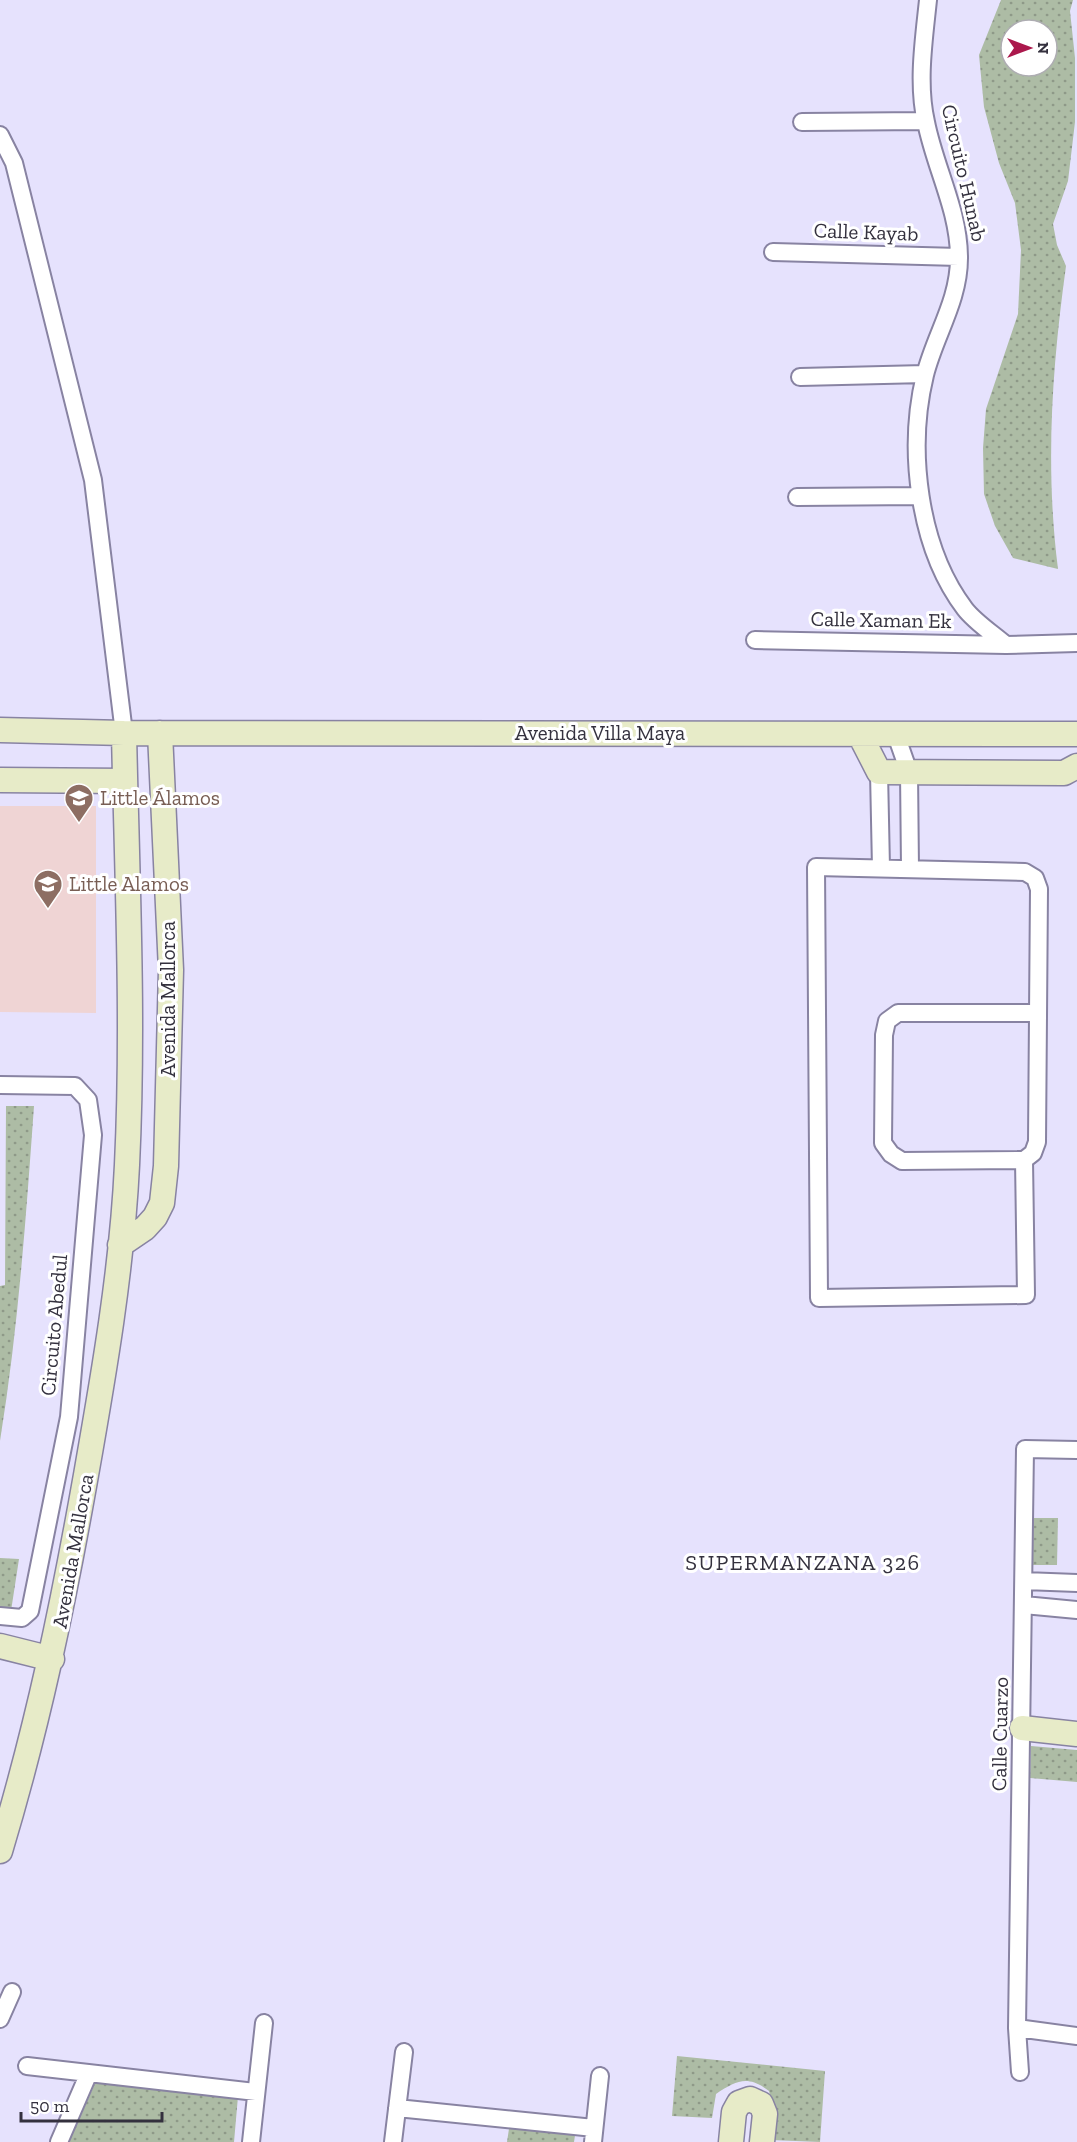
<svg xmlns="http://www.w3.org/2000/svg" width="1077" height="2142" font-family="'Zilla Slab',serif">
<defs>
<pattern id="park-dots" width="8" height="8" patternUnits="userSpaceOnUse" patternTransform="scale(1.5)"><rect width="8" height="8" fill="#adbca5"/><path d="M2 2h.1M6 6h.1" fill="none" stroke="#8e9988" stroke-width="1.8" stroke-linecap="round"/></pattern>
</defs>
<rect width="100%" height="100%" fill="#e6e2fd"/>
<path fill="#efd4d4" d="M0 806H96V1013L0 1012Z"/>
<path fill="url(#park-dots)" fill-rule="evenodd" d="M1001 0H1073L1070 11 1075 58V122L1068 181 1053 224 1057 245 1066 266C1052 368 1045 466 1058 569L1013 558 995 526 984 494 983 448 986 409 1018 314 1021 250 1015 203 999 163 984 107 979 55ZM1011 30H1047V66H1011Z
M6 1106H34C26 1218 18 1330 0 1441V1286L5 1285Z
M1032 1518H1058L1057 1565H1032Z
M0 1558 19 1559 11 1611 0 1608Z
M1031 1746 1077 1750V1782L1030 1778Z
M677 2056 825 2071 820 2142 771 2140 774 2112 769 2091C748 2075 737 2080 716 2094L712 2118 672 2116Z
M100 2072 239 2085 234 2142H69Z
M510 2122 576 2129 574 2142H507Z"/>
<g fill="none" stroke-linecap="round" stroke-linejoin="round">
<g stroke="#8883a2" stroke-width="20">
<path id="street" d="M928 0C924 39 917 83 926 122 935 168 959 210 959 258 959 301 935 335 925 375 907 449 918 547 965 609 975 622 992 633 1006 645L1077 643
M802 122 925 121
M0 135 14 163 93 480 124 733
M773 252 959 257
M800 377 925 374
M797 497 919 496
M755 640 1006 645
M896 735 909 772 910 869
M879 772 881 868
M0 1085 75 1086 88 1100 93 1135 69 1417 30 1611 22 1618 0 1616
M1024 1160 1026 1295 819 1298 816 867 1025 872 1035 878 1039 889 1037 1142 1033 1153 1024 1160 902 1161 891 1154 883 1143 884 1035 887 1021 898 1013H1038
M1024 1581 1077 1583
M1024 1605 1077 1610
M0 2019 12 1992
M1017 2028 1077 2036
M27 2066 256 2092
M1020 2072 1017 2028 1025 1449 1077 1450
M397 2108 594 2128
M59 2142 88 2075
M251 2142 264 2023
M393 2142 404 2052
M593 2142 600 2076"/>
</g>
<g stroke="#8883a2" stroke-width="27">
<path id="secondary" d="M0 730 124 733 1077 734
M860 735 879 772 1064 773 1077 766
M0 780 125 781
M120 1245 145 1228 155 1217 162 1203 166 1166 171 970 160 733
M0 1646 52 1659
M1022 1728 1077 1734
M0 1851C38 1725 63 1605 86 1475 104 1373 122 1269 127 1165 134 1021 127 877 124 733
M731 2142 734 2112 739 2103 750 2099 761 2104 765 2114 762 2142"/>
</g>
<use href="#street" stroke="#fff" stroke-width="16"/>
<use href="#secondary" stroke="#e7ebc8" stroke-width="24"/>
</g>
<defs>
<g id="school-pin" transform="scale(1.5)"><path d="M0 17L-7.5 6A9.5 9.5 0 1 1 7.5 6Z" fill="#8d6e63" stroke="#fff"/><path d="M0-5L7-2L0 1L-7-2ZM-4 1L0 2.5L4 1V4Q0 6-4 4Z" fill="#fff"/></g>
</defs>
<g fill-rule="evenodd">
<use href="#school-pin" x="79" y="798"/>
<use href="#school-pin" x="48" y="884"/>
</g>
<g text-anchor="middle" stroke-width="6" stroke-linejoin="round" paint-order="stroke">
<g font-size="21" fill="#34313e" stroke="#fff">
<text transform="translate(964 173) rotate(77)" y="7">Circuito Hunab</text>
<text transform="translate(866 232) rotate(2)" y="7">Calle Kayab</text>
<text transform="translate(881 620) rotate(1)" y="7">Calle Xaman Ek</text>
<text x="600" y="740">Avenida Villa Maya</text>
<text transform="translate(168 999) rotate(-90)" y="7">Avenida Mallorca</text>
<text transform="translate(54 1325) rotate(-85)" y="7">Circuito Abedul</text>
<text transform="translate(73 1551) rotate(-80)" y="7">Avenida Mallorca</text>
<text transform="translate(1000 1734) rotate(-89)" y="7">Calle Cuarzo</text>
</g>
<g font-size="21" fill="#785e54" stroke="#fff" text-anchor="start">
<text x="100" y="805">Little Álamos</text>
<text x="69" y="891">Little Alamos</text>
</g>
<g font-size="22" letter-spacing="1.5" fill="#34313e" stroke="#fff">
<text x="803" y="1570">SUPERMANZANA 326</text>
</g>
</g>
<g transform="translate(1029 48) rotate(90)"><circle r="28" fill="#ffffff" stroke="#aeadb2" stroke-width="1.5"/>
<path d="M0-4.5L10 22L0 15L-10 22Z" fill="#ab184c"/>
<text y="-9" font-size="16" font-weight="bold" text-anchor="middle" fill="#34313e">N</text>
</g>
<path d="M21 2112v9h141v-9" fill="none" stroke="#34313e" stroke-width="3"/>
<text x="30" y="2112" font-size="18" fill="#34313e" stroke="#ffffff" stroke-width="4.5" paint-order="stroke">50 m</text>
</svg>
